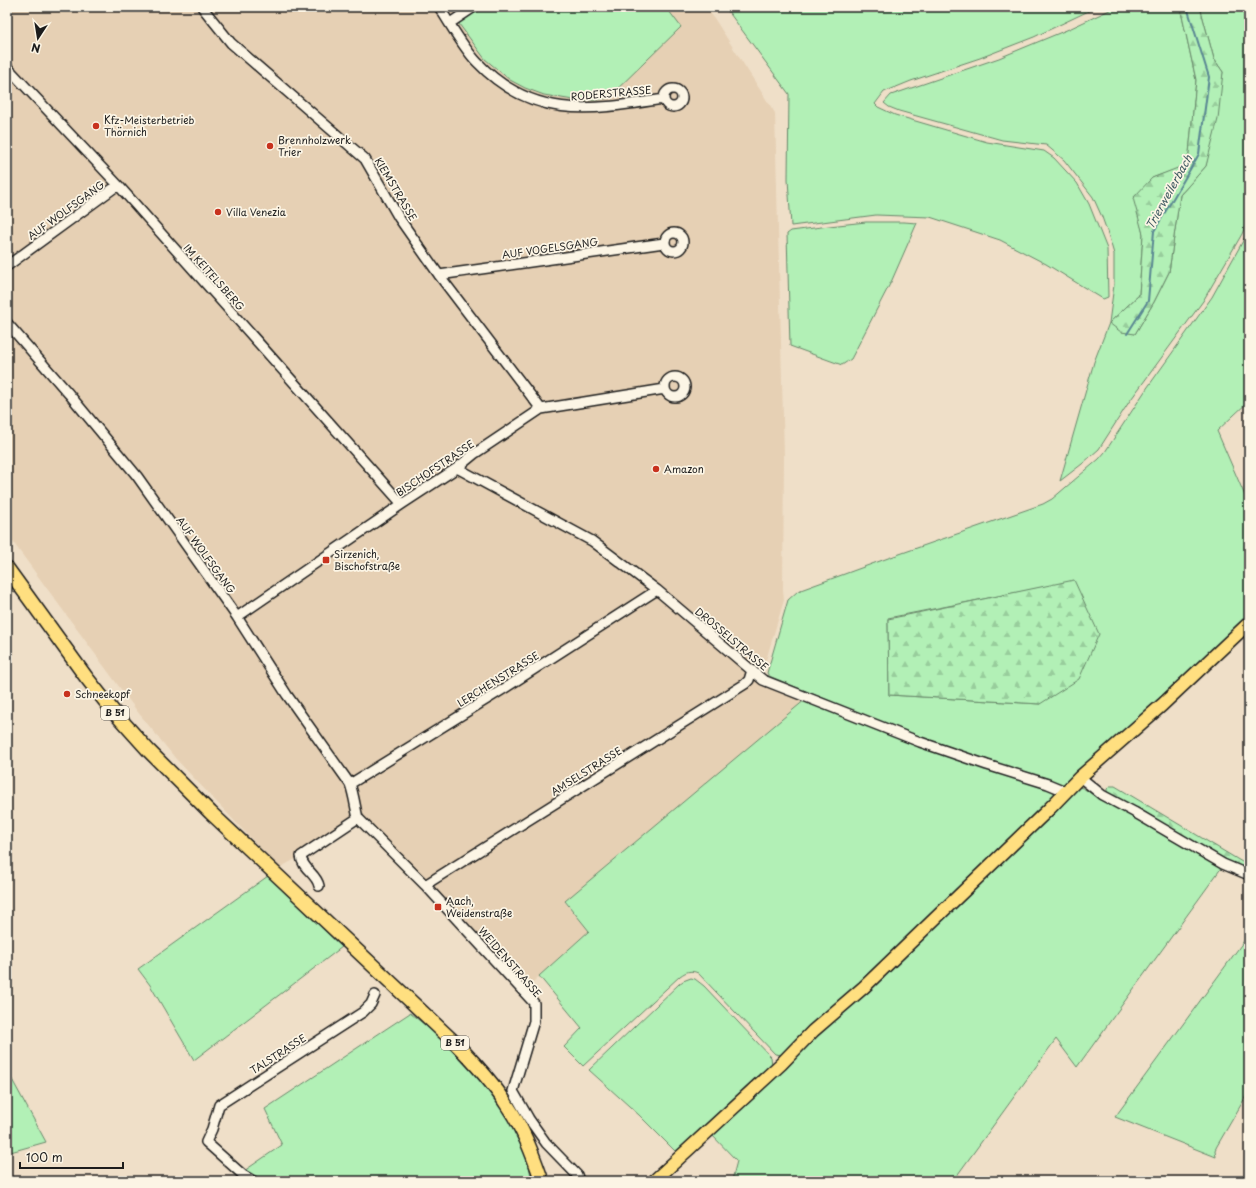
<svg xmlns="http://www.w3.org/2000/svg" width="1256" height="1188" font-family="'Playpen Sans',sans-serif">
<defs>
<pattern id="forest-firs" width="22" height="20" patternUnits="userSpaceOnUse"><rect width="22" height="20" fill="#b2f0b6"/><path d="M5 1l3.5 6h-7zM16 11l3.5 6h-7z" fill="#98cd9c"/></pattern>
</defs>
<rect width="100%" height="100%" fill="#efdfc8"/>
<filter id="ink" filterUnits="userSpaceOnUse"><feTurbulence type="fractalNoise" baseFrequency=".025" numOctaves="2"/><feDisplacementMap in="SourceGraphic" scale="8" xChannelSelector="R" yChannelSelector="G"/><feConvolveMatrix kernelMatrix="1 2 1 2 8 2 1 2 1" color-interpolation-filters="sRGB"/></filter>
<g filter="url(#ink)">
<path fill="#e6d0b4" d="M7 7H706L714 18 775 113 784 456 783 590 784 600 763 670V679L810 698 565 902 589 931 523 991 358 818 301 856 279 868 176 759 137 711 7 534Z"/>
<path fill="#b2f0b6" stroke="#678669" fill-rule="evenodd" d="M479 7H666L681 27 608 98 596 100H573L544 95 525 88 510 80 485 59 459 24 461 20Z
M725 7H1097L1034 37 980 58 911 81 884 92 875 104 878 107 895 115 987 142 1044 151 1054 158 1077 183 1089 204 1107 249 1108 297 1103 299 1046 264 1000 240 930 217 876 215 791 226 788 179 789 94Z
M1116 7H1180L1196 80 1188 165 1152 178 1140 221 1143 234 1139 295 1109 323 1135 334 1154 302 1169 272 1180 195 1206 166 1223 72 1214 59 1200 7H1249V217L1242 234 1203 301 1129 402 1099 449 1082 464 1060 481 1094 362 1109 323 1114 285V254L1108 234 1102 217 1093 197 1064 160 1046 145 1002 140 899 111 889 107 884 103 891 95 999 58 1069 29Z
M866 222H904L917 223 892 280 851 359 842 365 790 346 787 234 791 231 829 226Z
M1249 230V401L1217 431 1249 505V617L1230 636 1063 786 937 745 769 676 767 673 788 600 798 591 891 557 1043 504 1052 499 1099 459 1105 452 1145 391 1212 297ZM1074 581 1040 704 889 695 888 618Z
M806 699 1053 790 1055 795 1006 846 782 1055 775 1054 698 973C691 970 687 971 680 976L583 1066 564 1047 582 1028 539 976 589 931 565 901Z
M1078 787 1083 788 1098 798 1120 808 1222 867 1077 1067 1056 1039 953 1181H733L732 1180 737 1161 710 1133Z
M268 876 342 947 194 1060 150 985 138 969Z
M1249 934V1091L1217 1146 1215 1150 1216 1157 1115 1117Z
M691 978 695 979 704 986 771 1057 772 1065 677 1153 639 1115 589 1070 679 984 683 981Z
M410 1013C431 1030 453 1046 470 1066 493 1093 516 1124 527 1157 529 1164 530 1173 532 1181H261L244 1171 282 1145 265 1109Z
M9 1074 46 1142 7 1153V1076Z"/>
<path fill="url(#forest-firs)" stroke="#678669" d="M1180 7H1200L1214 59 1223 72 1218 119 1206 166 1180 195 1169 272 1154 302 1135 334 1121 332 1109 323 1139 295 1143 234 1133 198 1152 178 1188 164 1196 80Z
M1074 580 1099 634 1079 679 1040 704 889 695 888 619Z
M1110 786H1115L1242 862 1249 865V873L1218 858 1140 809 1113 797 1107 793V789Z"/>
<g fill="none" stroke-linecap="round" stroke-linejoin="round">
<path stroke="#598692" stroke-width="2" d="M1127 334 1148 301 1154 231 1199 154 1209 77 1187 7"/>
<g stroke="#1c1c1c" stroke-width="12">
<path id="minor" d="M202 7 231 43 365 159 399 218 439 275 541 409
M439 7C451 25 462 46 477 62 533 121 592 110 664 99
M450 23 474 7
M7 67 118 185 402 504
M664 98a9 9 0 1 1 18 0a9 9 0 1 1-18 0Z
M665 242a9 9 0 1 1 18 0a9 9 0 1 1-18 0Z
M7 266 118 185
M439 275 664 243
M7 323 69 394 137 476 237 617 287 695 350 784C354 795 355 806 358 818
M665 387a10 10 0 1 1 20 0a10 10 0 1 1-20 0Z
M457 468 592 541 657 590 763 680 920 742 987 765 1048 784 1065 791
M237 617 402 504 457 468 474 454 541 409 665 389
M1080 777 1102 795 1134 812 1223 864 1249 875
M350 784 505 688 657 590
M425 885 745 684 749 680 752 670
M319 886C317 874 302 869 301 856L358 818 425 885 534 1003V1021L513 1091 529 1119 546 1143 577 1175 579 1181
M253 1181 243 1175 206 1142 212 1129 219 1105 363 1012 371 1004 375 995"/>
</g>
<g stroke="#1c1c1c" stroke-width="15">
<path id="major" d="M654 1181 781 1064 813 1031 864 987 1050 808 1080 777 1162 705 1249 623"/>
</g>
<g stroke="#1c1c1c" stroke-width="16">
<path id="highway" d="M7 568 86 677 113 711 149 751 211 813 453 1041C473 1061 492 1081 507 1105 523 1128 533 1155 542 1181"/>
</g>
<use href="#minor" stroke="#fcf5e5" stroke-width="9"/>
<use href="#major" stroke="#ffdf80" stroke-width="12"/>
<use href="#highway" stroke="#ffdf80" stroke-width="13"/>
</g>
</g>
<g fill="#c8321e" stroke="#fcf5e5" stroke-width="1.5">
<circle cx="96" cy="126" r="4"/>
<circle cx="270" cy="146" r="4"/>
<circle cx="218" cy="212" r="4"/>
<circle cx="656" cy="469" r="4"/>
<rect x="322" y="556" width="8" height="8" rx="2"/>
<circle cx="67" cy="694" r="4"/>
<rect x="434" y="903" width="8" height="8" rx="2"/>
</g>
<g text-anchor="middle" stroke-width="3.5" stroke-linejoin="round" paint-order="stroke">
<g fill="#fcf5e5" stroke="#5f5d58" stroke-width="1">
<rect x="101" y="706" width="28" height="14" rx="3"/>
<rect x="441" y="1036" width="28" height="14" rx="3"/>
</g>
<g font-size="9" font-weight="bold" fill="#1c1c1c">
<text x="115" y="716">B 51</text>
<text x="455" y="1046">B 51</text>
</g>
<g font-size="10" fill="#1c1c1c" stroke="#fcf5e5">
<text transform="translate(611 93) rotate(-5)" y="4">RODERSTRASSE</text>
<text transform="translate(396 189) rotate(59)" y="4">KIEMSTRASSE</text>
<text transform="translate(66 210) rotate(-36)" y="4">AUF WOLFSGANG</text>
<text transform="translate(550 248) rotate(-8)" y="4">AUF VOGELSGANG</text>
<text transform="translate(214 277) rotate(48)" y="4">IM KEITELSBERG</text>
<text transform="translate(435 468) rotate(-34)" y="4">BISCHOFSTRASSE</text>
<text transform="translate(206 555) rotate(54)" y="4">AUF WOLFSGANG</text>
<text transform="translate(732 639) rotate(40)" y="4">DROSSELSTRASSE</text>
<text transform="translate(498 679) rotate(-32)" y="4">LERCHENSTRASSE</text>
<text transform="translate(586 771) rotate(-32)" y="4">AMSELSTRASSE</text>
<text transform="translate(510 962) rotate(49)" y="4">WEIDENSTRASSE</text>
<text transform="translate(278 1054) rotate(-33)" y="4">TALSTRASSE</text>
</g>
<g font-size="10" fill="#1c1c1c" stroke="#fcf5e5" text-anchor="start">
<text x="104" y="124">Kfz-Meisterbetrieb<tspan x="104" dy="12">Thörnich</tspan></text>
<text x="278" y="144">Brennholzwerk<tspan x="278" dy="12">Trier</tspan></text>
<text x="226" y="216">Villa Venezia</text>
<text x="664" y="473">Amazon</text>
<text x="334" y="558">Sirzenich,<tspan x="334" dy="12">Bischofstraße</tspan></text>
<text x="75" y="698">Schneekopf</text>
<text x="446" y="905">Aach,<tspan x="446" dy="12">Weidenstraße</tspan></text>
</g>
<g font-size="11" font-style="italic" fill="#3f5a61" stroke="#fcf5e5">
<text transform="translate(1169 192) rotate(-61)" y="4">Trierweilerbach</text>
</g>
</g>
<rect width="1256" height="1188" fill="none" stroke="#fcf5e5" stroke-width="24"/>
<rect x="12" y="12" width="1232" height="1164" fill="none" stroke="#1c1c1c" stroke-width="1.5" filter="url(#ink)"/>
<g transform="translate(38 38) rotate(192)" stroke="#fcf5e5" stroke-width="3" paint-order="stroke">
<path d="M0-3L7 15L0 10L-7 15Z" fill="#1c1c1c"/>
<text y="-6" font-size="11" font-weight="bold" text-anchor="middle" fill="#1c1c1c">N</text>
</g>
<path d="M20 1162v6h103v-6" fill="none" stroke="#1c1c1c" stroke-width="2"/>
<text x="26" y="1162" font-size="12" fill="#1c1c1c" stroke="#fcf5e5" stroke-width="3" paint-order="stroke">100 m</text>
</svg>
